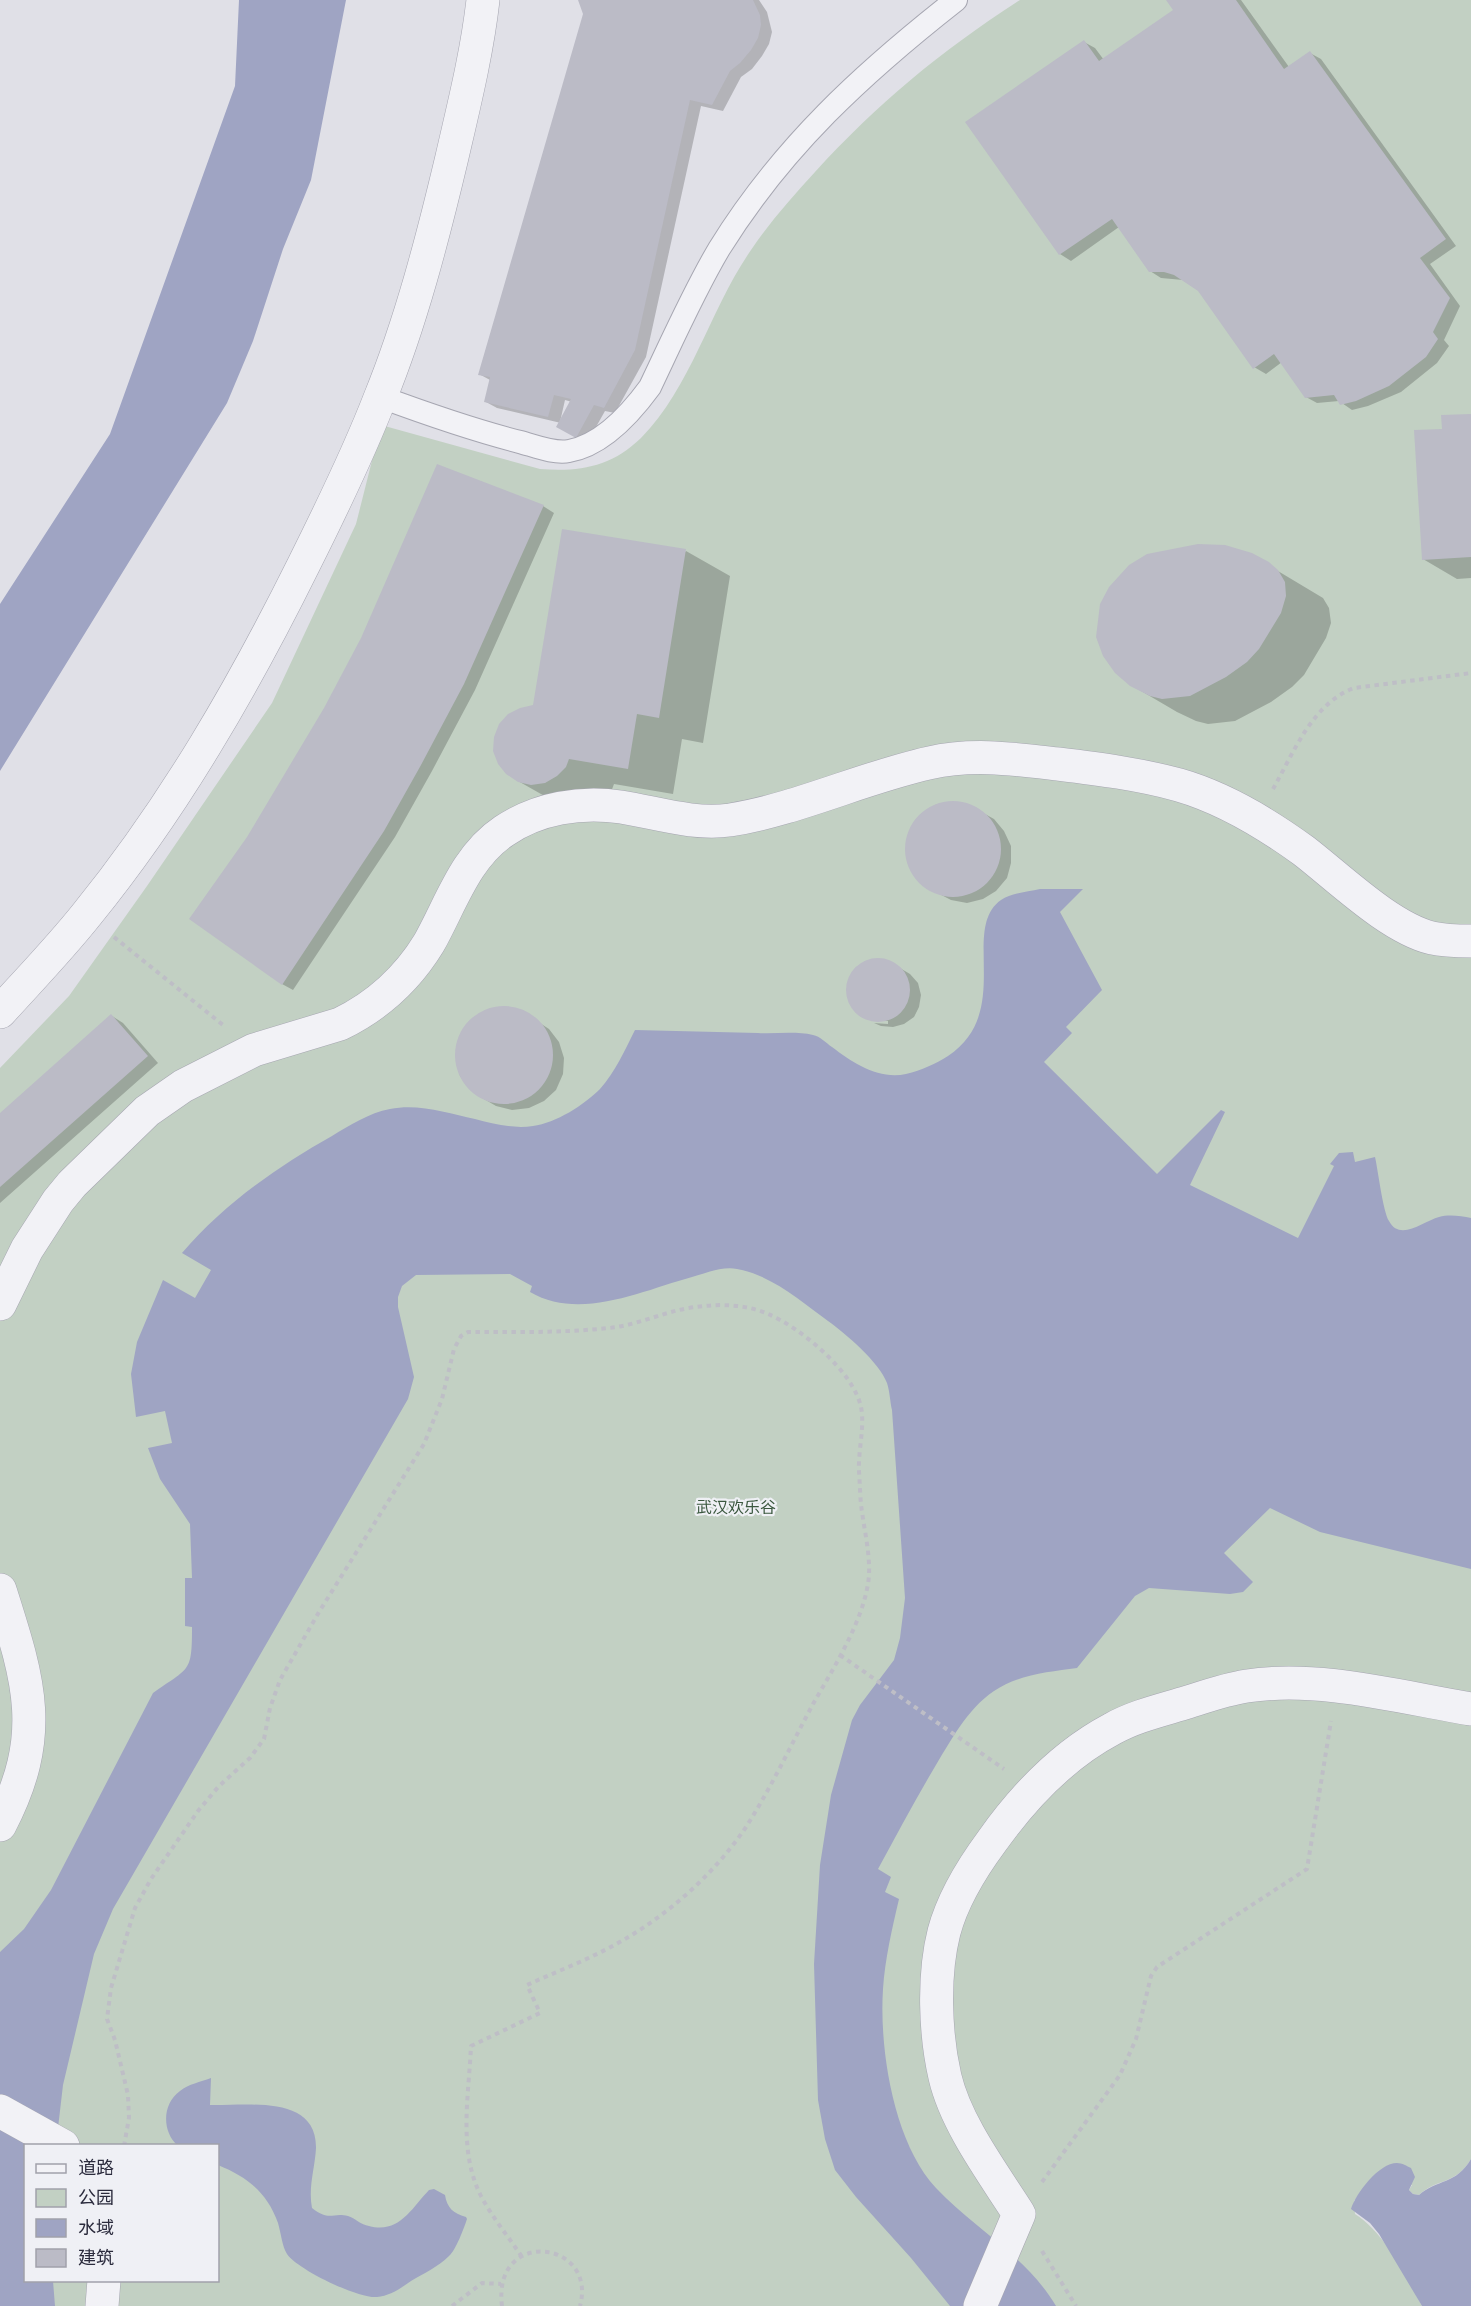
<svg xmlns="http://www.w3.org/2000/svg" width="1471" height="2306" font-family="Rubik,'Noto Sans SC',sans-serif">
<rect width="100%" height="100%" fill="#e0e0e7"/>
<path fill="#c2d0c3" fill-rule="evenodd" d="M1020 0H1471V2159C1456 2185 1437 2178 1419 2195L1413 2194 1409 2190 1412 2185 1369 2181 1354 2201 1355 2214C1385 2233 1405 2275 1422 2306H0V1068L69 996 147 886 272 703 356 524 381 425 540 469C580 472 611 467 641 438 692 386 710 309 751 250 770 222 792 197 815 172 878 103 941 51 1020 0ZM26 2146H218V2280H26Z"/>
<path fill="#9fa4c3" d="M239 0H346L311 180 283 249 253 341 227 403 0 771V604L110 434 235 86Z
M1040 889H1083L1060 912 1102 990 1066 1027 1072 1033 1044 1062 1157 1174 1221 1110 1225 1112 1190 1185 1298 1238 1334 1166 1330 1164 1339 1153 1353 1152 1355 1162 1375 1157C1378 1170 1383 1212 1389 1221 1400 1242 1424 1221 1439 1217 1449 1214 1461 1216 1471 1218V1569L1320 1532 1270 1508 1224 1553 1253 1582 1243 1592 1230 1594 1149 1588 1135 1596 1077 1668C1049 1672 1019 1674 994 1691 967 1709 950 1742 933 1770 914 1802 896 1836 878 1869L891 1877 885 1892 899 1899C892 1929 885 1959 883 1989 879 2050 894 2143 936 2188 975 2229 1027 2257 1056 2306H950L911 2258 856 2197 835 2170 825 2139 818 2100 814 1964 820 1865 831 1795 852 1720 860 1705 894 1660 900 1638 905 1598 892 1410C890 1402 890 1392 887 1383 879 1362 846 1334 828 1321 801 1301 771 1275 737 1269 723 1266 706 1273 692 1277 641 1291 580 1321 530 1292L532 1286 510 1274 416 1275 402 1286 398 1297V1307L414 1377 408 1399 113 1909 94 1954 63 2085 56 2145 26 2146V2280L53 2281 55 2306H0V1952L24 1929 51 1890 153 1693C190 1667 192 1673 192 1627L185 1626V1578H192L190 1524 160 1479 148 1448 172 1443 165 1411 136 1417 131 1374 137 1342 163 1280 195 1298 211 1270 182 1253C224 1204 277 1167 332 1136 350 1125 369 1113 390 1109 418 1103 448 1113 475 1119 493 1124 514 1129 533 1126 556 1123 584 1105 600 1089 615 1072 625 1050 635 1030 676 1031 717 1032 758 1033 776 1034 796 1031 813 1035 820 1036 826 1043 832 1047 853 1063 879 1080 906 1074 922 1070 935 1064 948 1056 1014 1012 960 929 1001 900 1011 893 1027 892 1040 889Z
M211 2078 210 2105C246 2106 317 2094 316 2148 315 2168 308 2187 312 2208 330 2222 332 2212 348 2216 355 2218 361 2225 369 2226 399 2234 411 2209 429 2190L434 2189 445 2195C447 2208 453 2213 466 2217L467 2219C464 2228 456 2250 449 2256 439 2266 423 2274 411 2281 401 2288 390 2296 377 2297 359 2299 298 2270 287 2254 282 2246 281 2233 278 2223 267 2192 247 2177 218 2165V2146L177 2145C162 2131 162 2104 180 2091 189 2084 200 2082 211 2078Z
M1471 2159V2306H1422L1379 2234 1370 2223 1351 2209C1356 2193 1379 2163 1397 2163 1402 2163 1407 2166 1411 2168L1415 2177 1409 2190 1413 2194 1419 2195C1437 2179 1456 2185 1471 2159Z"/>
<path fill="#0003" fill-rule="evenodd" d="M580 0H759L767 12 772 32 769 44 762 56 752 69 741 77 723 111 701 106 646 357 615 413 605 411 587 443 558 427 561 423 497 408 486 402 490 380 479 374 584 14ZM565 400 572 402 560 422Z
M1168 0H1241L1289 67 1310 53 1321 59 1456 246 1430 264 1460 306 1444 340 1449 346 1437 363 1401 392 1368 406 1352 410 1339 401 1317 403 1306 397 1282 362 1266 374 1254 367 1199 290 1183 280 1161 278 1150 271 1119 227 1071 261 1060 254 1084 42 1095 48 1104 60 1175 10Z
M1471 415V578L1457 579 1423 559 1443 430Z
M438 466 543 506 554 513 475 690 432 771 395 837 293 990 282 984 248 838 325 708 362 639Z
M686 551 730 576 703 743 682 739 673 794 614 784 611 792 564 807 518 781 534 707Z
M1251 555 1323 598 1329 608 1331 623 1326 638 1304 675 1292 687 1271 702 1235 721 1208 724 1196 721 1177 712 1131 685Z
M951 802 967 804 994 819 1004 831 1011 846V863L1007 878 996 891 983 899 967 903 951 900 924 886 913 874 907 859 906 842 911 827 921 814 935 805Z
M876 959 888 961 910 974 918 983 921 995 919 1007 914 1017 904 1024 893 1027 881 1026 874 1023 888 1024V1021L868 1019 858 1013 851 1004 847 992 849 980 855 970 864 962Z
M507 1008 523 1012 549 1029 559 1042 564 1058 563 1074 556 1090 544 1101 529 1108 512 1110 496 1106 484 1099 470 1089 460 1076 456 1060 457 1043 464 1028 476 1016 491 1009Z
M112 1016 123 1023 158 1063 0 1203V1115Z"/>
<path fill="#bbbbc6" d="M578 0H753L760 15 761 25 758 38 751 50 740 63 730 71 712 105 690 100 635 350 604 408 594 405 576 438 556 427 571 399 554 395 548 417 484 402 490 377 478 375 583 14Z
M1166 0H1236L1284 69 1310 51 1446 239 1420 258 1450 298 1433 332 1438 339 1426 357 1389 386 1356 401 1340 405 1334 395 1305 398 1274 354 1253 369 1198 291 1174 275 1164 272H1149L1112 219 1059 255 965 122 1084 40 1099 61 1173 10Z
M1471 414V557L1422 560 1414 430 1442 429 1441 415Z
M437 464 544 505 464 684 421 765 384 831 282 985 189 919 247 837 324 708 361 638Z
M562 529 686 549 659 718 637 714 628 769 569 759 566 767 557 776 545 783 531 785 518 782 506 774 498 764 493 751 494 737 499 724 508 714 520 708 533 705Z
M1198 544 1225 545 1252 553 1269 562 1278 570 1285 582 1286 596 1281 613 1259 649 1247 662 1226 677 1190 696 1162 699 1150 696 1130 686 1115 673 1103 656 1096 637 1100 604 1109 587 1129 565 1147 554Z
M905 849a48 48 0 1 1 96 0a48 48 0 1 1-96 0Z
M846 990a32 32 0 1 1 64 0a32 32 0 1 1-64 0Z
M455 1055a49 49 0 1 1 98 0a49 49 0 1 1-98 0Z
M111 1014 148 1056 0 1187V1113Z"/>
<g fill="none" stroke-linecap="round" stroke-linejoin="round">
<g stroke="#a6a6b1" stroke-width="24">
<path id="service" d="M381 397C427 414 473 430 520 442 535 446 554 454 569 451 603 445 631 413 650 387 672 341 693 293 719 249 782 147 863 73 956 0"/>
</g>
<g stroke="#a6a6b1" stroke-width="34">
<path id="pedestrian" d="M0 1304 27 1249 58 1201 72 1184 147 1111 183 1086 254 1050 340 1024C377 1006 407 979 429 943 451 904 465 857 504 831 538 808 581 801 621 807 658 813 693 825 730 820 798 809 862 778 929 763 973 753 1014 759 1058 764 1099 769 1139 774 1179 785 1224 798 1267 824 1304 851 1339 878 1390 928 1432 938 1445 941 1458 941 1471 941
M0 1590C29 1681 47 1735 0 1825
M0 2111 63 2146
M102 2306 104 2280
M980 2306 1019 2214C993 2173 956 2124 945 2077 935 2034 933 1975 944 1932 953 1898 972 1868 992 1841 1024 1796 1063 1755 1112 1729 1135 1716 1162 1710 1188 1702 1207 1696 1227 1689 1247 1686 1319 1675 1399 1697 1471 1709"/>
</g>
<g stroke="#a6a6b1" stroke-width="34">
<path id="tertiary" d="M0 1012C29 980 60 948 87 914 174 807 243 687 304 564 331 510 358 455 380 398 411 322 433 237 452 157 464 105 477 53 483 0"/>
</g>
<path stroke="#bebec6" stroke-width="4" stroke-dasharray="4.5 4.5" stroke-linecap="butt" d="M1273 789C1294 752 1312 704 1354 688L1471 673
M114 937 223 1025
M840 1655 1004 1769
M124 2146 129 2118 128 2095 115 2040 107 2019 111 1988 135 1908 151 1879 198 1811 219 1786 250 1758 264 1739 270 1708 280 1680 319 1612 424 1444 442 1399 454 1349 461 1336 468 1332C515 1332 562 1333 609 1328 630 1326 650 1318 671 1312 701 1304 739 1301 768 1314 801 1328 853 1371 861 1407 865 1427 858 1450 859 1471 860 1485 860 1499 862 1512 865 1533 870 1554 869 1576 865 1619 834 1667 813 1704 791 1745 771 1788 746 1827 711 1879 658 1924 601 1952 577 1964 551 1974 527 1985L540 2013 471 2046C469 2094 458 2149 480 2194 491 2216 508 2236 522 2257
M1042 2182 1120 2075 1136 2039 1151 1976 1157 1967 1307 1869 1331 1721
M1042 2251 1076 2306
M452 2306 482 2283 501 2284
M502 2306C492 2227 598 2240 580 2306"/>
<use href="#service" stroke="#f2f2f6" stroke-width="22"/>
<use href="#pedestrian" stroke="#f2f2f6" stroke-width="33"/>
<use href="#tertiary" stroke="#f2f2f6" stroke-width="33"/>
</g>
<g text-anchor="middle" stroke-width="4.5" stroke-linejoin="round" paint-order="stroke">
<g font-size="16" fill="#3a573e" stroke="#eff0f5">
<text x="736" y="1513">武汉欢乐谷</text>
</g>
</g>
<rect x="24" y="2144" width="195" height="138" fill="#eff0f5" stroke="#a1a1ab" stroke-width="1.5"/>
<rect x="36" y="2164" width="30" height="9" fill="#f2f2f6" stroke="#a1a1ab" stroke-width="1.5"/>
<text x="78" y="2174" font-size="18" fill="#2b2b3d">道路</text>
<rect x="36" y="2189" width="30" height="18" fill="#c2d0c3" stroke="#a1a1ab" stroke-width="1.5"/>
<text x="78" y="2204" font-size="18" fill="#2b2b3d">公园</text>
<rect x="36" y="2219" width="30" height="18" fill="#9fa4c3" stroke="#a1a1ab" stroke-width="1.5"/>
<text x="78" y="2234" font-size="18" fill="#2b2b3d">水域</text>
<rect x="36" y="2249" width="30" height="18" fill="#bbbbc6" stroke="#a1a1ab" stroke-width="1.5"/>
<text x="78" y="2264" font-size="18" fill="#2b2b3d">建筑</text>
</svg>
